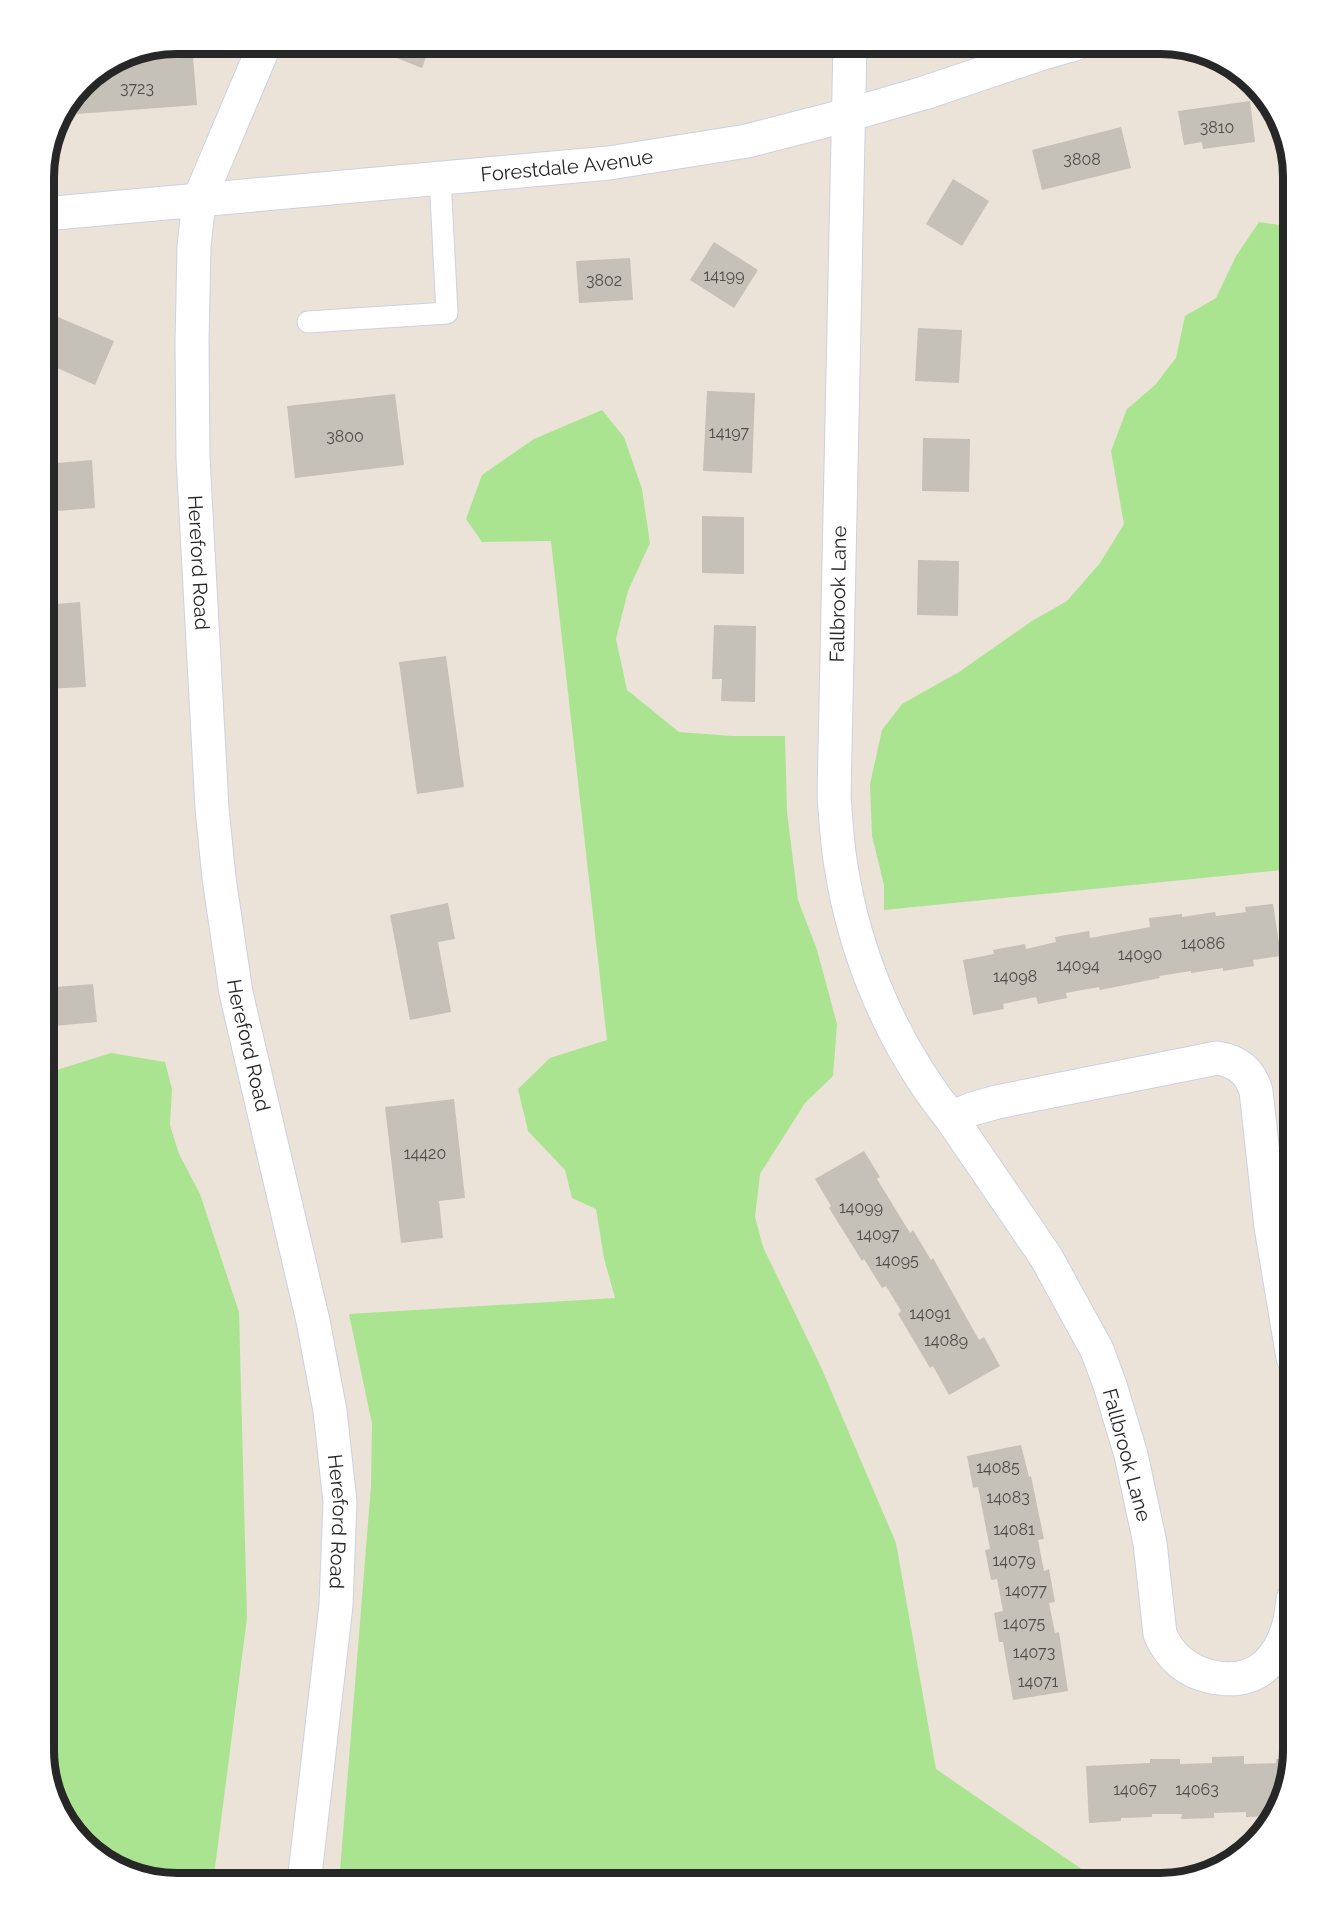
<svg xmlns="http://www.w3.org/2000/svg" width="1337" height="1927" font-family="Raleway,sans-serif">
<rect width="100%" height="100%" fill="#ebe3d7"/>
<path fill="#aae491" d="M1259 222 1293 227V869L884 910V885L872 836 870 784 882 730 902 704 959 672 1032 621 1067 601 1100 563 1124 524 1111 451 1127 409 1155 385 1176 358 1185 316 1216 298 1236 256Z
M602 410 624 437 642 489 650 543 628 591 616 639 627 690 679 732 732 736H785L787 812 798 900 817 950 837 1024 833 1076 805 1103 760 1174 755 1217 763 1247 821 1367 896 1543 936 1769 1096 1879 1186 1877 1160 1883H339L371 1486 372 1424 349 1314 615 1298 604 1258 596 1209 572 1198 565 1170 528 1131 518 1089 550 1058 607 1040 551 541 482 542 466 519 482 475 534 439Z
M111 1053 165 1062 172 1089 170 1125 179 1154 200 1194 239 1312 247 1618 213 1883H169L103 1861 61 1816 44 1750V1071L57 1070Z"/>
<path fill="#c5c0b8" d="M388 44H431L422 68 384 53Z
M193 57 197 105 77 114 75 93 83 82 111 63Z
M1250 101 1255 142 1203 149 1202 142 1184 145 1178 111Z
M1121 127 1131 168 1042 190 1032 150Z
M953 179 989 201 962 246 926 224Z
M714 242 758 270 734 308 690 280Z
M630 258 633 300 579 303 576 261Z
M44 311 114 341 95 385 44 362Z
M918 328 962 330 959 383 915 381Z
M707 391 755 393 752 473 703 471Z
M395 394 404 465 295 478 287 406Z
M923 438 970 439 969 492 922 491Z
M92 460 95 508 44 512V464Z
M702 516 744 517V574L702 573Z
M918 560 959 561 958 616 917 615Z
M80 602 86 687 44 689V605Z
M714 625 756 626 755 702 721 701 722 679H712Z
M446 656 464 787 417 794 399 662Z
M44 898H47L55 987 93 984 97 1022 44 1027Z
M448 903 455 939 438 942 451 1012 410 1020 390 915Z
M1273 904 1281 956 1253 960 1254 966 1223 971V968L1191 973V971L1159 976 1160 978 1100 990 1099 987 1066 993 1067 998 1038 1004 1036 997 1003 1004 1004 1009 973 1015 963 960 994 954 993 950 1025 944 1026 949 1056 942 1055 937 1089 931 1090 938 1150 927 1149 918 1182 914V917L1215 912 1216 916 1246 912 1245 907Z
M454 1099 465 1198 439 1201 443 1238 401 1243 385 1107Z
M864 1151 880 1177 877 1179 910 1233 913 1230 931 1260 933 1258 979 1340 984 1337 1000 1366 949 1395 933 1366 930 1368 898 1314 901 1311 886 1286 882 1288 864 1259 862 1261 829 1208 831 1206 815 1179Z
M1021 1445 1029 1477 1031 1476 1044 1539 1038 1540 1044 1571 1049 1569 1055 1602 1049 1603 1055 1633 1059 1632 1068 1691 1013 1700 1003 1642H999L994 1613 1003 1611 997 1579 991 1580 985 1550 990 1549 978 1487 973 1488 967 1456Z
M1244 1756V1764L1276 1763V1759H1291L1276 1816 1246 1817V1812L1214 1813V1818L1181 1819 1182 1814H1152V1817L1121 1818V1821L1089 1823 1086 1766 1150 1763V1759H1180V1764L1212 1763V1757Z"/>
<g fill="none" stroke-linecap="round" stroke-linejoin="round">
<g stroke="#cdd0e1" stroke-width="23">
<path id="lane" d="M308 322 447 313 440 177"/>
</g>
<g stroke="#cdd0e1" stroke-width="35">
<path id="street" d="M850 44 834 797C836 820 837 843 841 866 855 956 893 1046 951 1118
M199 200 265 44
M1293 1599C1291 1624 1285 1649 1265 1666 1242 1687 1200 1680 1178 1660 1170 1653 1164 1643 1160 1634L1150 1543 1131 1455 1110 1385 1097 1350 1046 1257 951 1118 972 1109 997 1102 1217 1058C1237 1061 1250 1071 1256 1091L1271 1227 1293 1358"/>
</g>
<g stroke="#cdd0e1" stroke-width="35">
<g id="secondary">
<path id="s1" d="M199 200 194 247 192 342 193 458 212 808 219 878 236 993 313 1321 330 1411 340 1502 336 1605 304 1883"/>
<path id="s2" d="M44 214 609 163 747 141 848 115 924 93 1040 54 1075 44"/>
</g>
</g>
<use href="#lane" stroke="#fff" stroke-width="21"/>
<use href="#street" stroke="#fff" stroke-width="33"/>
<use href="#secondary" stroke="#fff" stroke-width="33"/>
</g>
<g text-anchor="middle" stroke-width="5" stroke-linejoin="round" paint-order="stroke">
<g font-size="16" fill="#4e4d4b">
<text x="137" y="94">3723</text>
<text x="1217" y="133">3810</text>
<text x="1082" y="165">3808</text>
<text x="724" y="281">14199</text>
<text x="604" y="286">3802</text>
<text x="729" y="438">14197</text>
<text x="345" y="442">3800</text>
<text x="1203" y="949">14086</text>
<text x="1140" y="960">14090</text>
<text x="1078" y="971">14094</text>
<text x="1015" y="982">14098</text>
<text x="425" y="1159">14420</text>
<text x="861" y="1213">14099</text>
<text x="878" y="1240">14097</text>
<text x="897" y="1266">14095</text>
<text x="930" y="1319">14091</text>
<text x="946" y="1346">14089</text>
<text x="998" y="1473">14085</text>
<text x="1008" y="1503">14083</text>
<text x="1014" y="1535">14081</text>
<text x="1014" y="1566">14079</text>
<text x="1026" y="1596">14077</text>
<text x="1024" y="1629">14075</text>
<text x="1034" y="1658">14073</text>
<text x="1038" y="1687">14071</text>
<text x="1135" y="1795">14067</text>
<text x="1197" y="1795">14063</text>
</g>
<g font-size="20" fill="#272727" stroke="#fff">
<text dy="7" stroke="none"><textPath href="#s2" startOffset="525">Forestdale Avenue</textPath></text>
<text dy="7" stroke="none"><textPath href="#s1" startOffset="363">Hereford Road</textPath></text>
<text transform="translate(838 594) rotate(-89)" y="7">Fallbrook Lane</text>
<text dy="7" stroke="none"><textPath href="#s1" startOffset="849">Hereford Road</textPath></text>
<text transform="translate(1127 1455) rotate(75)" y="7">Fallbrook Lane</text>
<text dy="7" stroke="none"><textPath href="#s1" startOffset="1335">Hereford Road</textPath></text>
</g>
</g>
<path d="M0 0H1337V1927H0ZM177 54H1160A123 123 0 0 1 1283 177V1750A123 123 0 0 1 1160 1873H177A123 123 0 0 1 54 1750V177A123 123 0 0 1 177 54Z" fill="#fff" fill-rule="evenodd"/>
<path fill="none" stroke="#272727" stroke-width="8" d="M177 54H1160A123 123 0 0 1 1283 177V1750A123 123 0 0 1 1160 1873H177A123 123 0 0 1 54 1750V177A123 123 0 0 1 177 54Z"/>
</svg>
